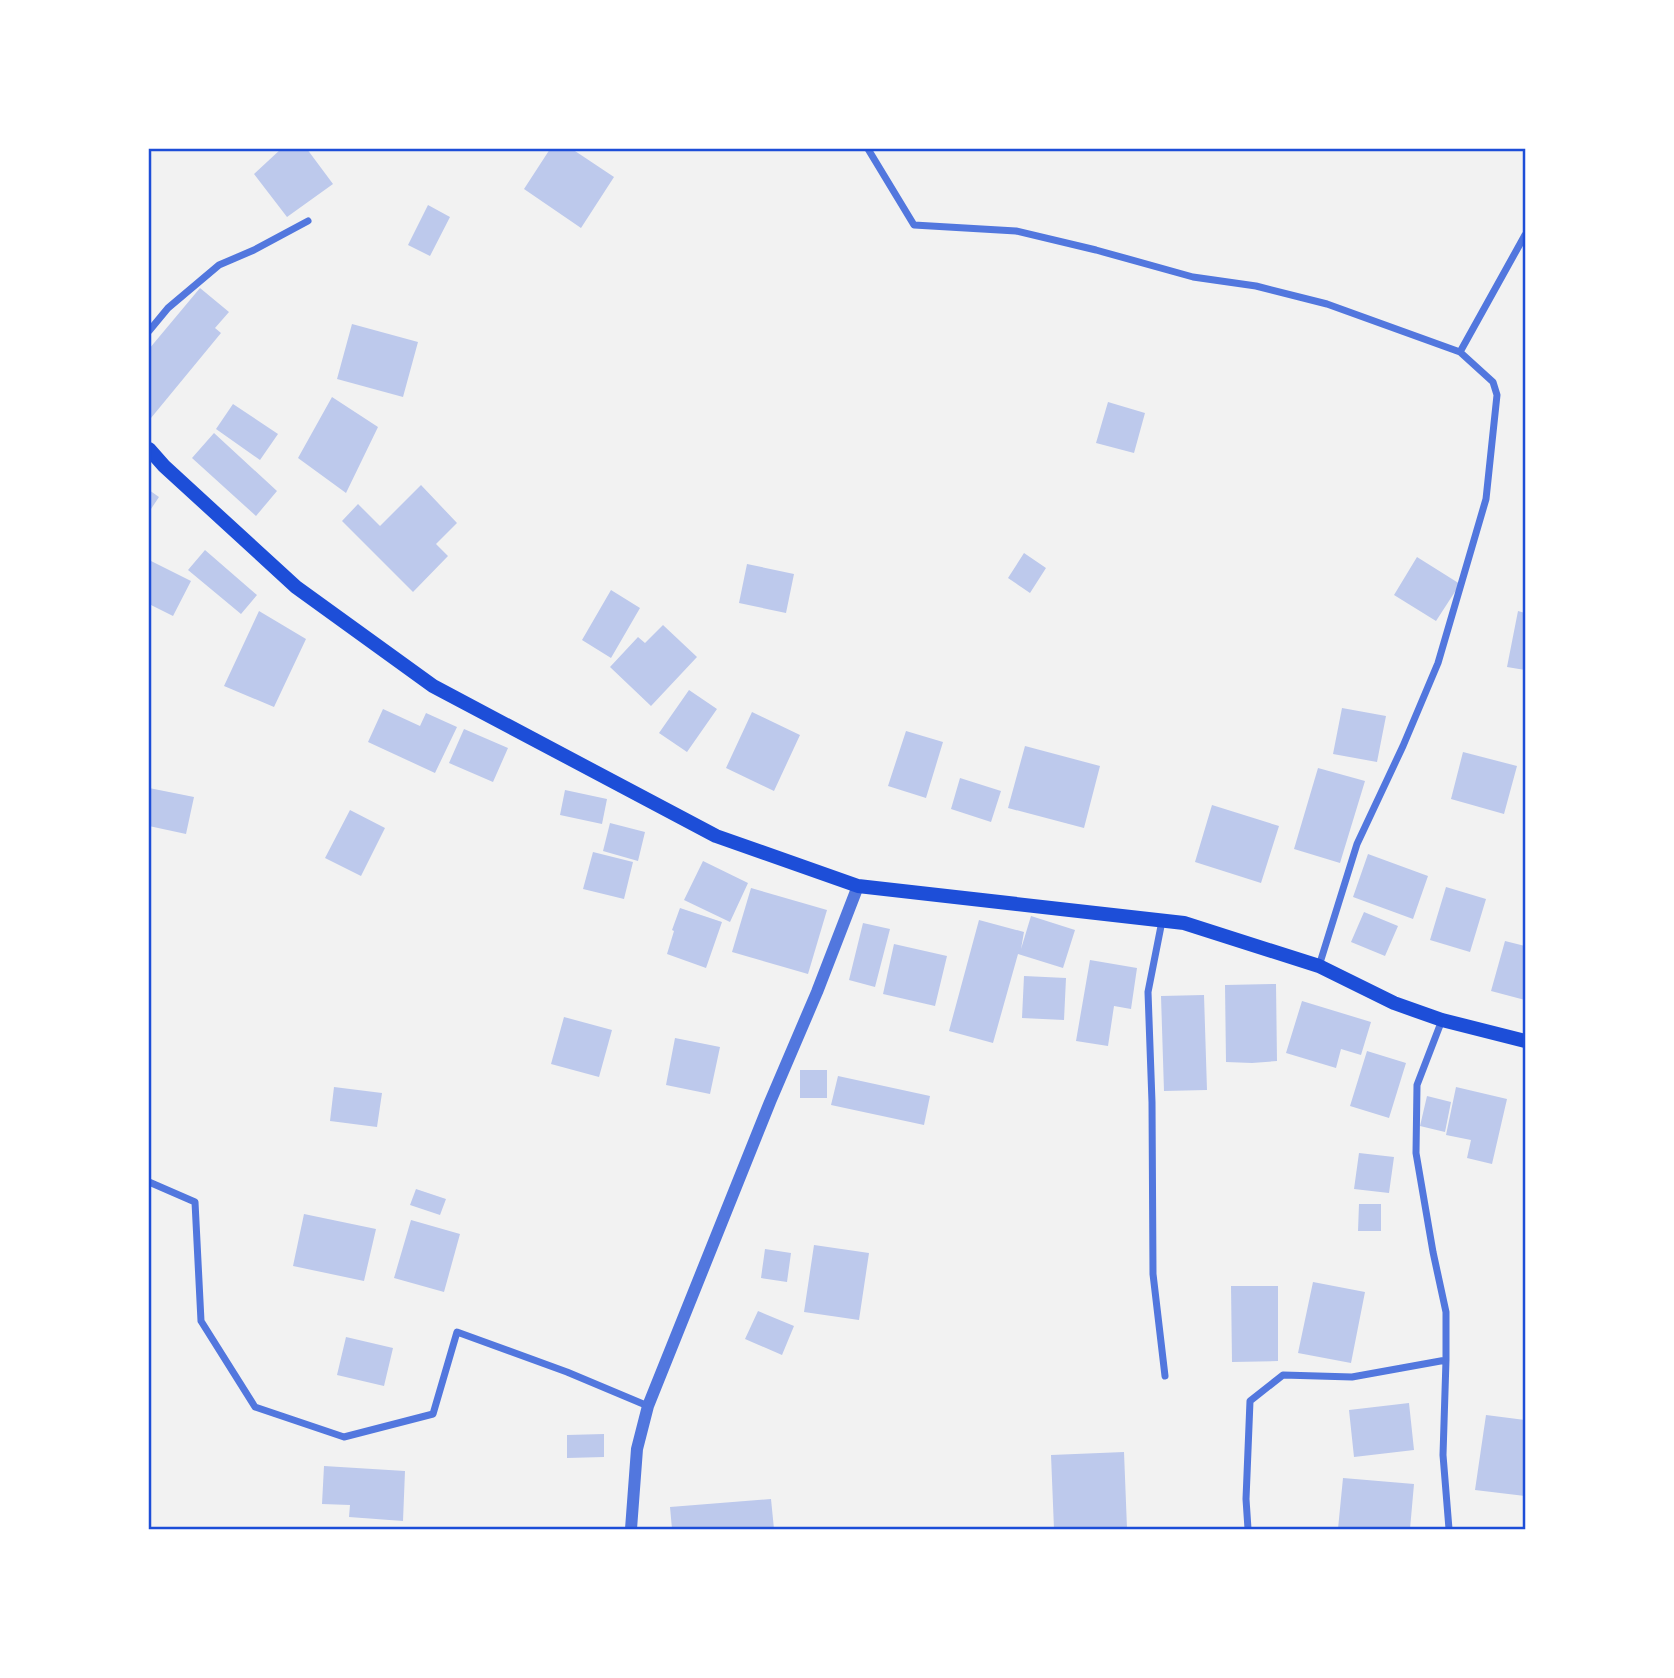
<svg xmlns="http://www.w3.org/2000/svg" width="1674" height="1678" font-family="'PT Sans Narrow',sans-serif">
<rect width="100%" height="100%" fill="#f2f2f2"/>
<path fill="#bdc9ec" d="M281 149H307L333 184 287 217 254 174Z
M550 149H572L614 177 581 228 524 189Z
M428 205 450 217 430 256 408 245Z
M200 288 229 312 215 328 221 333 151 418 149 416V349Z
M352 324 418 342 403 397 337 379Z
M332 397 378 427 346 493 298 458Z
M1108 402 1145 413 1134 453 1096 443Z
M233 404 278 434 260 460 216 429Z
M214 433 277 491 256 516 192 458Z
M421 485 457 523 436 544 448 556 413 592 342 521 358 504 380 526Z
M149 490 159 497 149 512Z
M205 550 257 595 241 614 188 570Z
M1024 553 1046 568 1030 593 1008 578Z
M1417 557 1460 584 1436 621 1394 595Z
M149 560 191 581 173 616 149 604Z
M747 564 794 574 786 613 739 603Z
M611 590 640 608 611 658 582 640Z
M259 611 306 639 274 707 224 686Z
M1518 611 1525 613V670L1507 667Z
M663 625 697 657 651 706 610 667 638 637 645 643Z
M689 690 717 709 687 752 659 733Z
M1342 708 1386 716 1377 762 1333 754Z
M383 709 420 726 426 713 457 727 435 773 368 742Z
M752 712 800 735 774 791 726 768Z
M464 729 508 748 493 782 449 763Z
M906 731 943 742 926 798 888 786Z
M1025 746 1100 766 1084 828 1008 808Z
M1463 752 1517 766 1504 814 1451 799Z
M1318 768 1365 781 1340 863 1294 849Z
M960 778 1001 791 991 822 951 809Z
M149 788 194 797 186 834 149 826Z
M565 790 607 799 602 824 560 815Z
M1212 805 1279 826 1261 883 1195 862Z
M350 810 385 828 361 876 325 858Z
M610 823 645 832 638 861 603 851Z
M593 852 633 862 624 899 583 889Z
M1368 854 1428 876 1413 919 1353 897Z
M703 861 748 883 730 922 684 900Z
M1446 887 1486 899 1470 952 1430 940Z
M751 888 827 910 808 974 732 952Z
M680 908 722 922 706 968 667 954 674 931 672 930Z
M1364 912 1398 926 1385 956 1351 942Z
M1031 916 1075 930 1063 968 1018 954 993 1043 949 1031 979 920 1024 932 1021 949Z
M863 923 890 929 875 987 849 980Z
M1505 941 1525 946V1000L1491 991Z
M894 944 947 956 935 1006 883 994Z
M1090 960 1137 968 1131 1009 1114 1006 1108 1046 1076 1041Z
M1024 976 1066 978 1064 1020 1022 1018Z
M1276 984 1277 1061 1252 1063 1226 1062 1225 985Z
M1204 995 1207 1090 1164 1091 1161 996Z
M1302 1001 1371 1022 1361 1055 1341 1049 1336 1068 1286 1053Z
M564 1017 612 1030 599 1077 551 1064Z
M675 1038 720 1047 710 1094 666 1085Z
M1367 1051 1406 1063 1389 1118 1350 1106Z
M800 1070H827V1098H800Z
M838 1076 930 1096 924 1125 831 1105Z
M334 1087 382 1093 377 1127 330 1121Z
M1456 1087 1507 1099 1492 1164 1467 1158 1471 1140 1446 1135Z
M1427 1096 1451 1102 1445 1132 1420 1126Z
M1359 1153 1394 1157 1389 1193 1354 1189Z
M416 1189 446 1199 440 1215 410 1205Z
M1359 1204H1381V1231H1358Z
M304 1214 376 1229 364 1281 293 1266Z
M411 1220 460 1234 444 1292 394 1278Z
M814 1245 869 1253 859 1320 804 1312Z
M765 1249 791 1253 787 1282 761 1278Z
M1313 1282 1365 1292 1351 1363 1298 1353Z
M1231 1286H1278V1361L1232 1362Z
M758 1311 794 1326 782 1355 745 1339Z
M346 1337 393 1348 384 1386 337 1375Z
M1409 1403 1414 1450 1354 1457 1349 1410Z
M1486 1415 1525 1420V1496L1475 1490Z
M604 1434V1457L567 1458V1435Z
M1124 1452 1127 1528 1054 1529 1051 1455Z
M324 1466 405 1471 403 1521 349 1517 350 1505 322 1504Z
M1343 1478 1414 1484 1410 1529H1338Z
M771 1499 774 1529H672L670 1507Z"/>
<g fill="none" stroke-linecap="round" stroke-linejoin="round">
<path stroke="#5277de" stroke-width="7" d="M868 149 914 225 1016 231 1096 250 1193 277 1256 286 1327 304 1460 352 1493 382 1497 395 1486 499 1438 663 1403 746 1357 844 1319 966
M149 331 168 308 219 265 254 250 308 221
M1460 352 1525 235
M1162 921 1148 992 1152 1102 1153 1274 1165 1376
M1442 1020 1417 1085 1416 1153 1433 1252 1446 1312V1360L1443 1455 1449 1529
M149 1182 195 1202 201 1321 255 1407 344 1437 433 1414 457 1332 567 1372 648 1406
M1248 1529 1246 1499 1250 1401 1283 1375 1352 1377 1446 1360"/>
<path stroke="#5277de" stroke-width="12" d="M631 1529 637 1449 648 1406 770 1102 817 992 858 886"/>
<path stroke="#1d4ed8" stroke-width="14" d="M149 449 164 466 296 587 433 686 716 836 858 886 1184 923 1319 966 1394 1003 1442 1020 1525 1041"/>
</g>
<rect width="1674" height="1678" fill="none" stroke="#ffffff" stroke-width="301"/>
<rect x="150" y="150" width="1374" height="1378" fill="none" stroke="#1d4ed8" stroke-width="2.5"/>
</svg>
